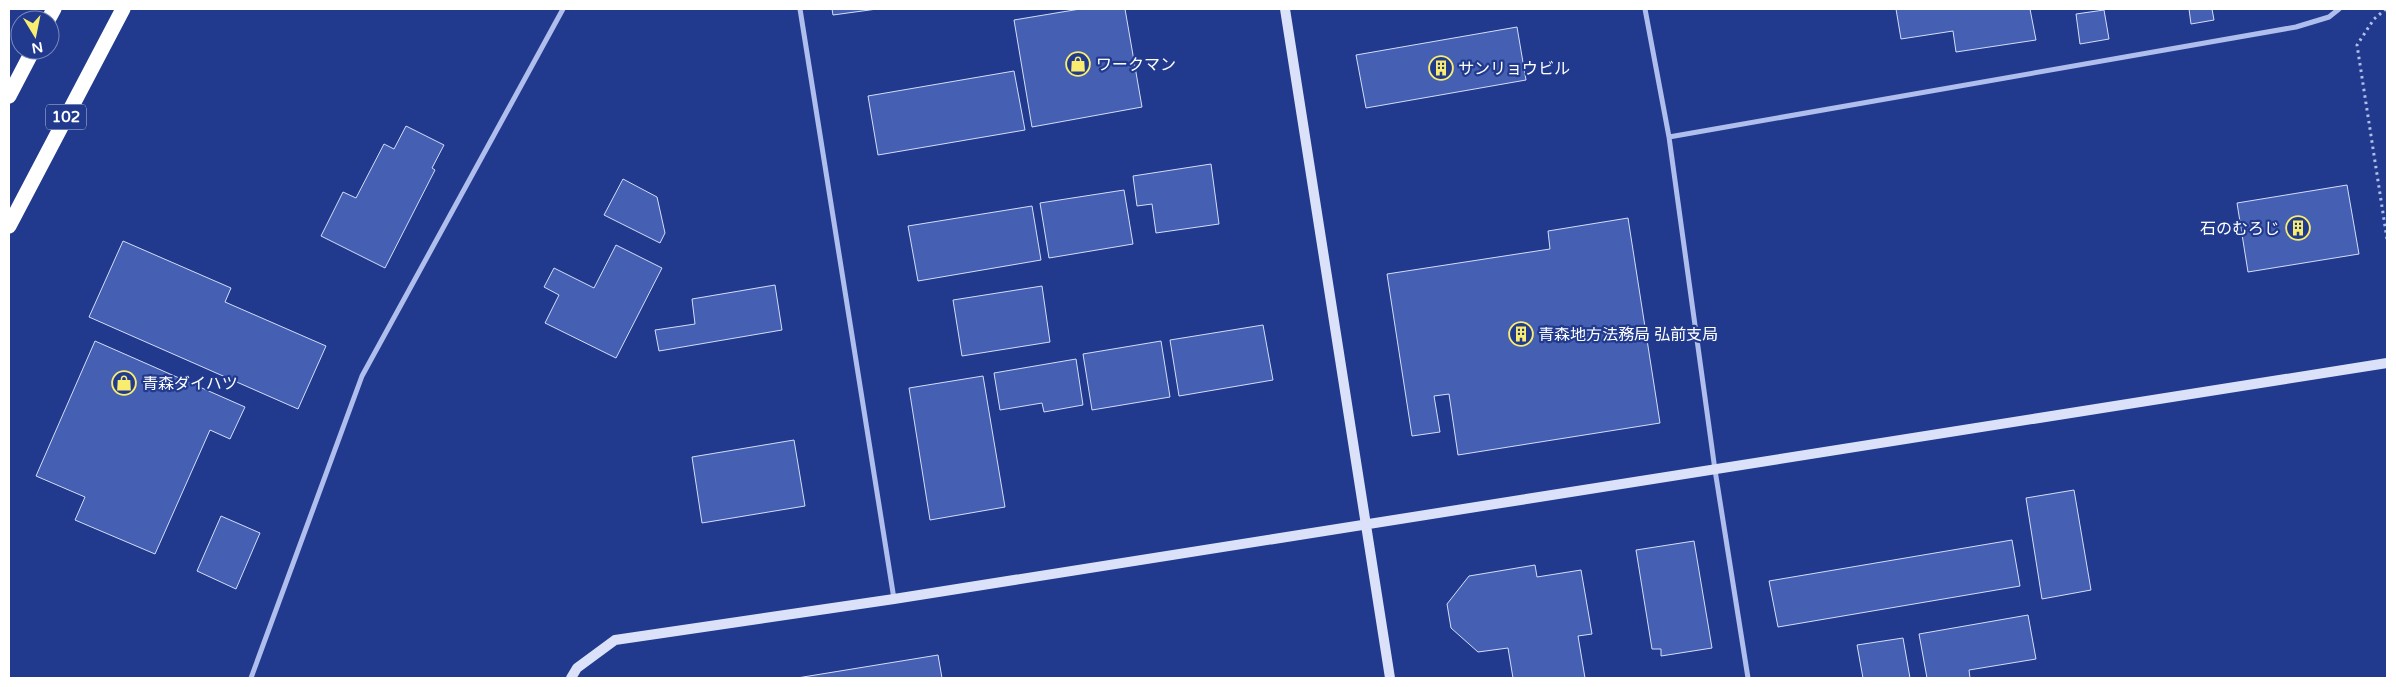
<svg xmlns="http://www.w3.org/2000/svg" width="2396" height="687" font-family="'Varela Round','Noto Sans JP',sans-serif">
<rect width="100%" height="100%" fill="#213a8d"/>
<path fill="#4560b2" stroke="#d4ddf9" d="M832 9H877L833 15Z
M1080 9H1125L1142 107 1032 127 1014 20Z
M1896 9H2030L2036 40 1956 52 1953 31 1901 39Z
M2189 9H2212L2214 20 2191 24Z
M2104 10 2109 39 2080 44 2076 14Z
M1517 27 1526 80 1366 108 1356 55Z
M1014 71 1025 130 878 155 868 96Z
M406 126 444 145 432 168 435 170 385 268 321 236 343 192 356 198 384 144 394 149Z
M1211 164 1219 224 1156 233 1152 204 1137 206 1133 176Z
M623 179 657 197 665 233 660 243 604 215Z
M2347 185 2359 254 2248 272 2237 203Z
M1124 190 1133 244 1049 258 1040 203Z
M1032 206 1041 260 918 281 908 226Z
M1628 218 1660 423 1458 455 1449 394 1434 396 1440 432 1412 436 1387 274 1550 249 1548 231Z
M123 241 231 288 225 302 326 346 298 409 89 317Z
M616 245 662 268 616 358 545 323 559 295 544 287 554 268 594 288Z
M775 285 782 330 659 351 655 330 695 324 692 299Z
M1042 286 1050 342 962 356 953 300Z
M1263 325 1273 380 1179 396 1170 340Z
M95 341 245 407 230 439 210 430 155 554 75 520 85 497 36 476Z
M1161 341 1170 397 1092 410 1083 354Z
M1076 359 1083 405 1044 412 1042 403 1000 410 994 373Z
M983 376 1005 507 930 520 909 388Z
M794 440 805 506 702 523 692 457Z
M2074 490 2091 590 2042 599 2026 498Z
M221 516 260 533 236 589 197 571Z
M2012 540 2020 586 1778 627 1769 581Z
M1694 541 1712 648 1661 656V649H1652L1636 550Z
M1535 565 1537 577 1581 570 1592 634 1578 636 1585 678H1513L1508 648 1478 652 1451 628 1447 604 1469 576Z
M2028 615 2036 659 1969 670 1970 678H1927L1919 634Z
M1903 638 1910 678H1863L1857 645Z
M938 655 942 678H797Z"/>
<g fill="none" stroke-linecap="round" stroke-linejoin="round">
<path stroke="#afbeec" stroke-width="3" stroke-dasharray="2.5 4" stroke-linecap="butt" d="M2386 9 2374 19 2357 45 2387 239"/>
<path stroke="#afbeec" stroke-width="5" d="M800 9 894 599
M1645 9 1669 137 1715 470 1748 678
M1669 137 2296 27 2329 17 2339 9
M251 678 362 376 563 9"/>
<path stroke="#dae1f9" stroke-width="10" d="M1285 9 1390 678
M571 678 577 668 615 640 894 599 2387 363"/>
<path stroke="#fff" stroke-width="15" d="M48 20 54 9
M9 96 33 50
M9 226 123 9"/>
</g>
<defs>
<g id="shop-ring" transform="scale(1.25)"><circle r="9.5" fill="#213a8d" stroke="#f9ed70" stroke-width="1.5"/><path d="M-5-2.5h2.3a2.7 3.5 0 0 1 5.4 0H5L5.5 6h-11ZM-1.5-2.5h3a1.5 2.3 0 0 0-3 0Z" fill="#f9ed70"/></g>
<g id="building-ring" transform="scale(1.25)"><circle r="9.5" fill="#213a8d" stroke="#f9ed70" stroke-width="1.5"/><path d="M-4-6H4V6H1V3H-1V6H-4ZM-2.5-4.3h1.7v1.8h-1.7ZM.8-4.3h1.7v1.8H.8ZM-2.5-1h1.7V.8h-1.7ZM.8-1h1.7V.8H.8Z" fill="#f9ed70"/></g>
</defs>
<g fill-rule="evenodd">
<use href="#shop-ring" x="1078" y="64"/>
<use href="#building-ring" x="1441" y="68"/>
<use href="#building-ring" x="2298" y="228"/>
<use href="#building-ring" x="1521" y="334"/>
<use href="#shop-ring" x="124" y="383"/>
</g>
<g text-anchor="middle" stroke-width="4.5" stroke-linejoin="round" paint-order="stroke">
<rect fill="#213a8d" stroke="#bcc4dd" stroke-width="1" x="46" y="104.5" width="40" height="25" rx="4"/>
<g font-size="15" font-weight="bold" fill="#fff">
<text x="66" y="122">102</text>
</g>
<g font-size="16" fill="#fff" stroke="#213a8d" text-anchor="start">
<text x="1096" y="70">ワークマン</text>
<text x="1458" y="74">サンリョウビル</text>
<text x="2280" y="234" text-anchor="end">石のむろじ</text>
<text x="1538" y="340">青森地方法務局 弘前支局</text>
<text x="142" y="389">青森ダイハツ</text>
</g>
</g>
<rect width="2396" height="687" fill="none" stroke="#ffffff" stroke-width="20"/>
<g transform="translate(35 35) rotate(170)"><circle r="24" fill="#213a8d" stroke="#7a89bb"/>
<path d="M0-4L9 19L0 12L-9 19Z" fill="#f9ed70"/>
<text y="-8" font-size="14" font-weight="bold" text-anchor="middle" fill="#ffffff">N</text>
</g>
</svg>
